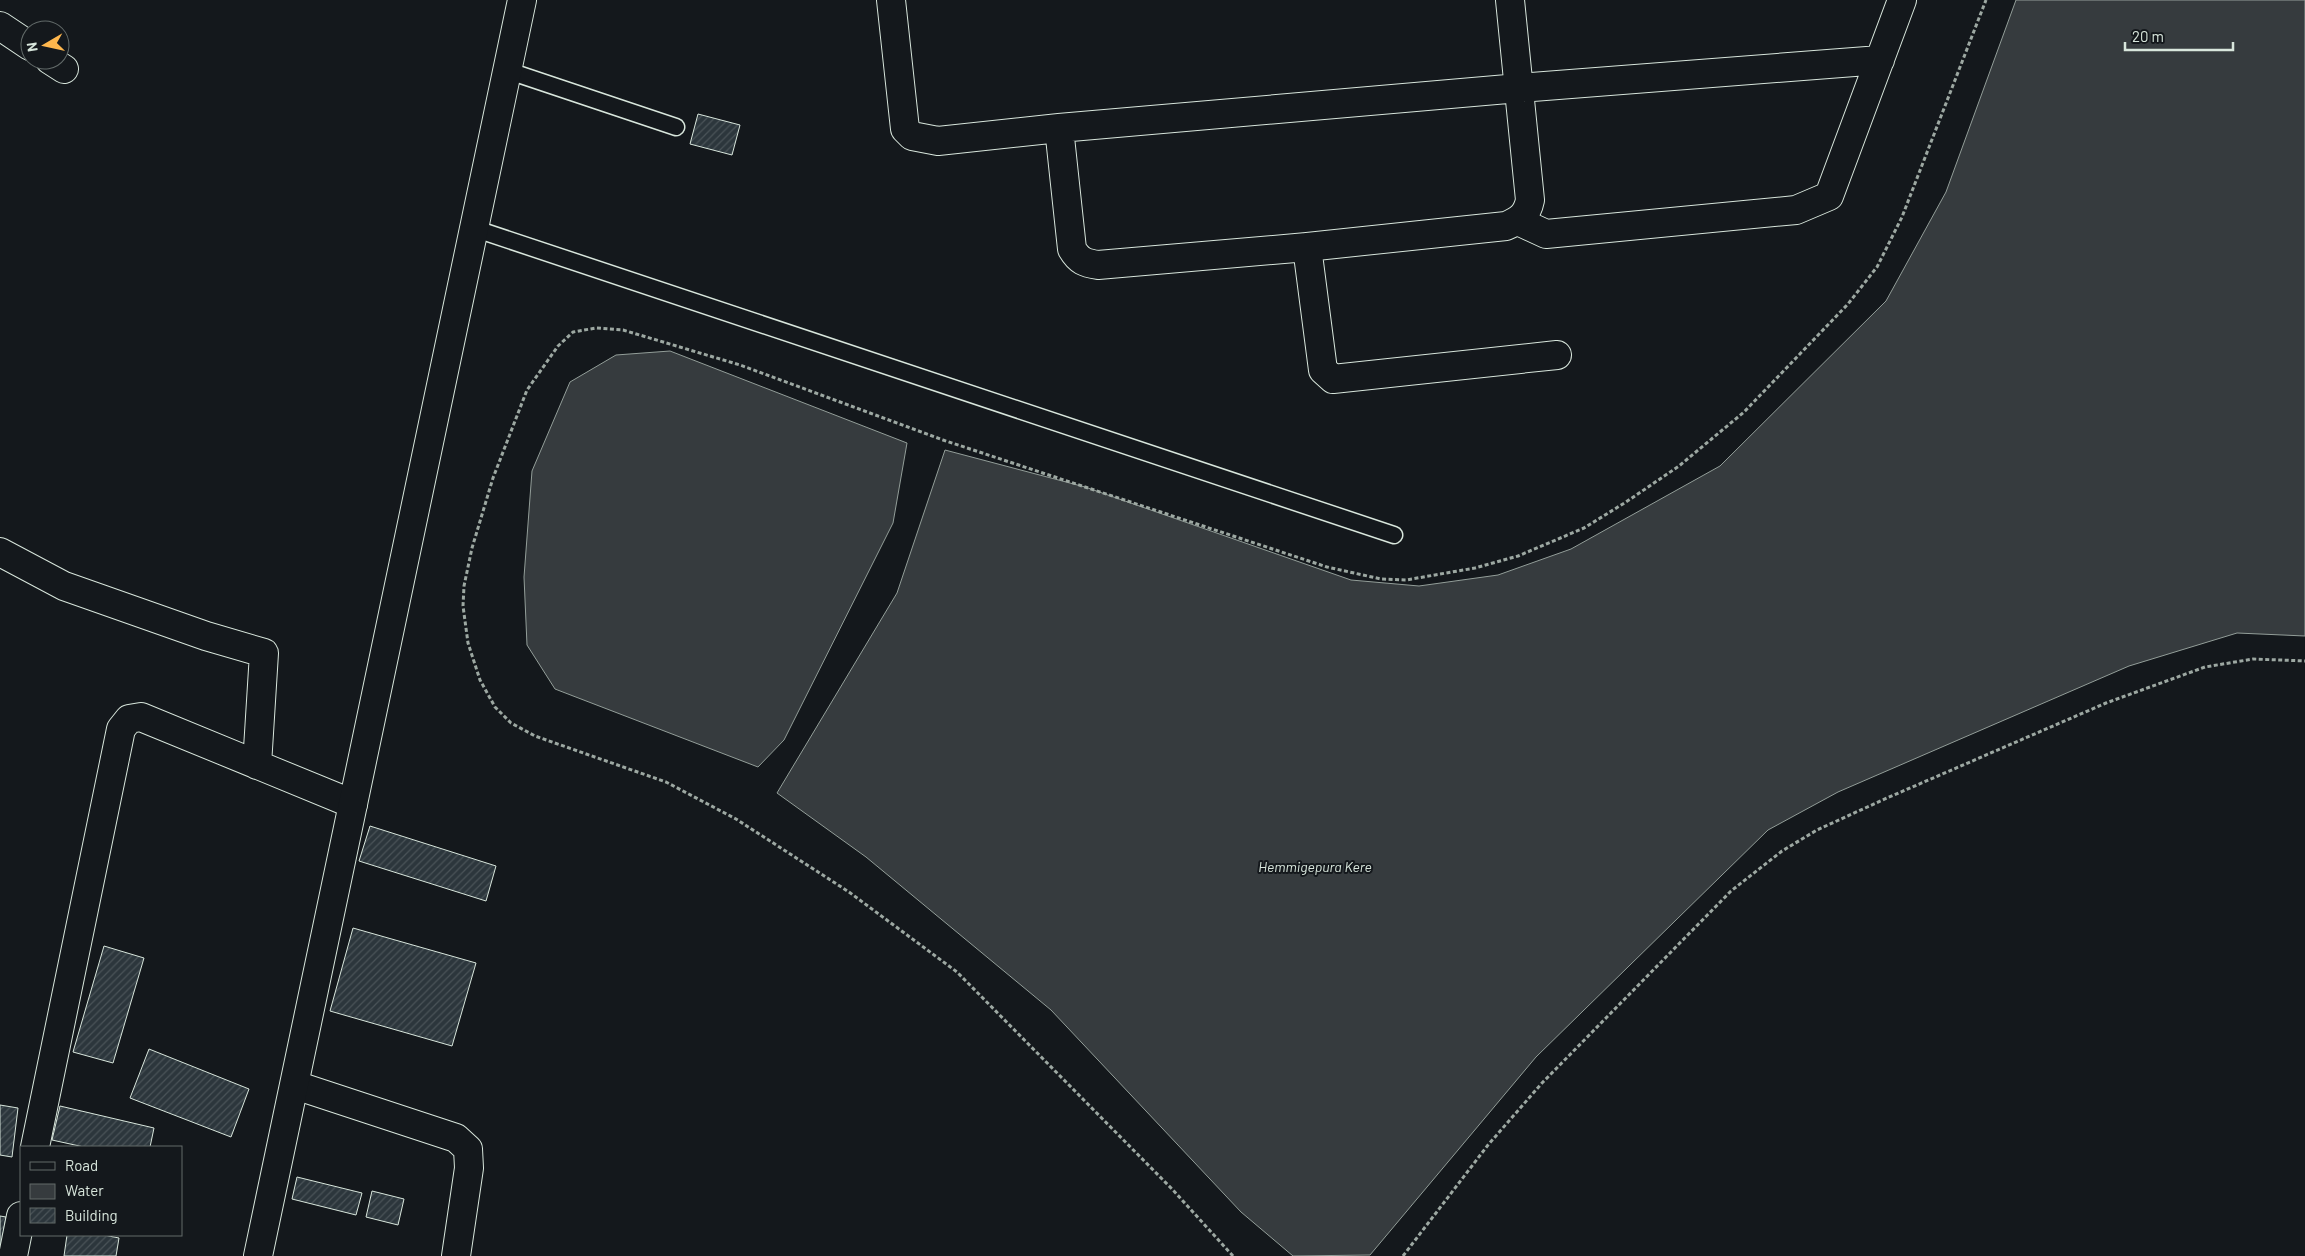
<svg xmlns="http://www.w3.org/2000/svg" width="2305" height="1256" font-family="Barlow,sans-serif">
<defs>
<pattern id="building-hatch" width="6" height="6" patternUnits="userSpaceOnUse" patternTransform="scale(1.25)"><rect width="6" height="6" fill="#2c363c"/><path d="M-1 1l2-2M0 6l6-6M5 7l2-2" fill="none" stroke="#4a5358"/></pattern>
</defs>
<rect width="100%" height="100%" fill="#14181c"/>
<path fill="#363b3e" stroke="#939e99" d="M2016 0H2305V636L2237 633 2129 666 1838 792 1768 830 1536 1057 1370 1255 1293 1256 1241 1212 1051 1010 866 857 777 793 897 593 945 450 1085 487 1351 580 1419 586 1498 575 1571 549 1720 466 1886 301 1946 192Z
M670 351 907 443 893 523 784 740 758 767 555 689 527 645 524 577 532 471 570 382 616 355Z"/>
<path fill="url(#building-hatch)" stroke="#d8e6dc" d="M698 114 740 125 732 155 690 144Z
M370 826 496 866 486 901 359 861Z
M353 928 476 963 452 1046 330 1011Z
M104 946 144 958 113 1063 73 1052Z
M149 1049 249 1089 231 1137 130 1098Z
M0 1105 18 1108 12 1157 0 1155Z
M60 1106 154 1128 150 1147H84L52 1140Z
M297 1177 362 1193 356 1215 292 1199Z
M372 1191 404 1199 398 1225 366 1217Z
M0 1216 6 1217 0 1252Z
M67 1235H104L119 1238 116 1256H64Z"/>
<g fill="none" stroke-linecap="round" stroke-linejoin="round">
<g stroke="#d8e6dc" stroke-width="19">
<path id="service" d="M506 70 676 127
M473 228 1394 535"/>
</g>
<g stroke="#d8e6dc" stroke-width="30">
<path id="minor" d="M891 0 905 129 912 136 938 141 1059 128 1519 88 1880 60
M0 26 30 46
M50 60 64 69
M1059 128 1072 249C1079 261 1085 263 1098 265L1307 247 1506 226C1520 220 1527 215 1530 200L1510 0
M1518 221 1546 234 1796 210 1829 196 1902 0
M1307 247 1323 370 1333 379 1557 355
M0 552 64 586 206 636 264 653 257 765
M295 1085 456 1138 468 1149 469 1168 456 1256
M35 1147 121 729 129 719 141 717 353 804
M13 1256 21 1216"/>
</g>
<g stroke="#d8e6dc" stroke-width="30">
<path id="tertiary" d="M258 1256 522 0"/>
</g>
<path stroke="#9da8a2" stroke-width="3" stroke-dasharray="4 2.5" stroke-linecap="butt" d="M1233 1256 1172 1189 957 972 849 892 736 819 666 782 535 736 511 723 495 707 480 680 468 643 463 606 464 586 472 548 493 478 527 390 558 346 573 332 596 328 623 330 740 365 943 440 1327 567 1381 579 1406 580 1475 568 1518 556 1584 528 1626 502 1679 466 1744 412 1848 304 1877 267 1902 217 1986 0
M1403 1256 1488 1145 1542 1083 1731 891 1782 851 1817 830 1887 798 2106 703 2205 667 2253 659 2305 661"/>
<use href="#service" stroke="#14181c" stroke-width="16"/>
<use href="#minor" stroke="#14181c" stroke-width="28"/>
<use href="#tertiary" stroke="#14181c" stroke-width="28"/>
</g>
<g text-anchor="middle" stroke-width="4" stroke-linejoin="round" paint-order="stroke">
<g font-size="14" font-style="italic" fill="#d8e6dc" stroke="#14181c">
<text x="1315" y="872">Hemmigepura Kere</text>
</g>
</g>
<rect x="20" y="1146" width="162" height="90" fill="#14181c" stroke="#626a69"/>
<rect x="30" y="1162" width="25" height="8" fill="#14181c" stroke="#626a69"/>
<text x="65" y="1171" font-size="15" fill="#d8e6dc">Road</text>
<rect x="30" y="1184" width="25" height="15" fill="#363b3e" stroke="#626a69"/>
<text x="65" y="1196" font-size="15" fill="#d8e6dc">Water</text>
<rect x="30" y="1208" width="25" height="15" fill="url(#building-hatch)" stroke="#626a69"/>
<text x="65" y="1221" font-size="15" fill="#d8e6dc">Building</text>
<g transform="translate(45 45) rotate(261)"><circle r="24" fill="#14181c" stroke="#626a69"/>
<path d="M0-4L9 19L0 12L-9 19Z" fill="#ffb74d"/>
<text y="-8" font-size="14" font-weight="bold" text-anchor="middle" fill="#d8e6dc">N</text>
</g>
<path d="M2125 42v8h108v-8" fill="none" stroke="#d8e6dc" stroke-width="2.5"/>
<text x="2132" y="42" font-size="15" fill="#d8e6dc" stroke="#14181c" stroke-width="4" paint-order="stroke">20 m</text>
</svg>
